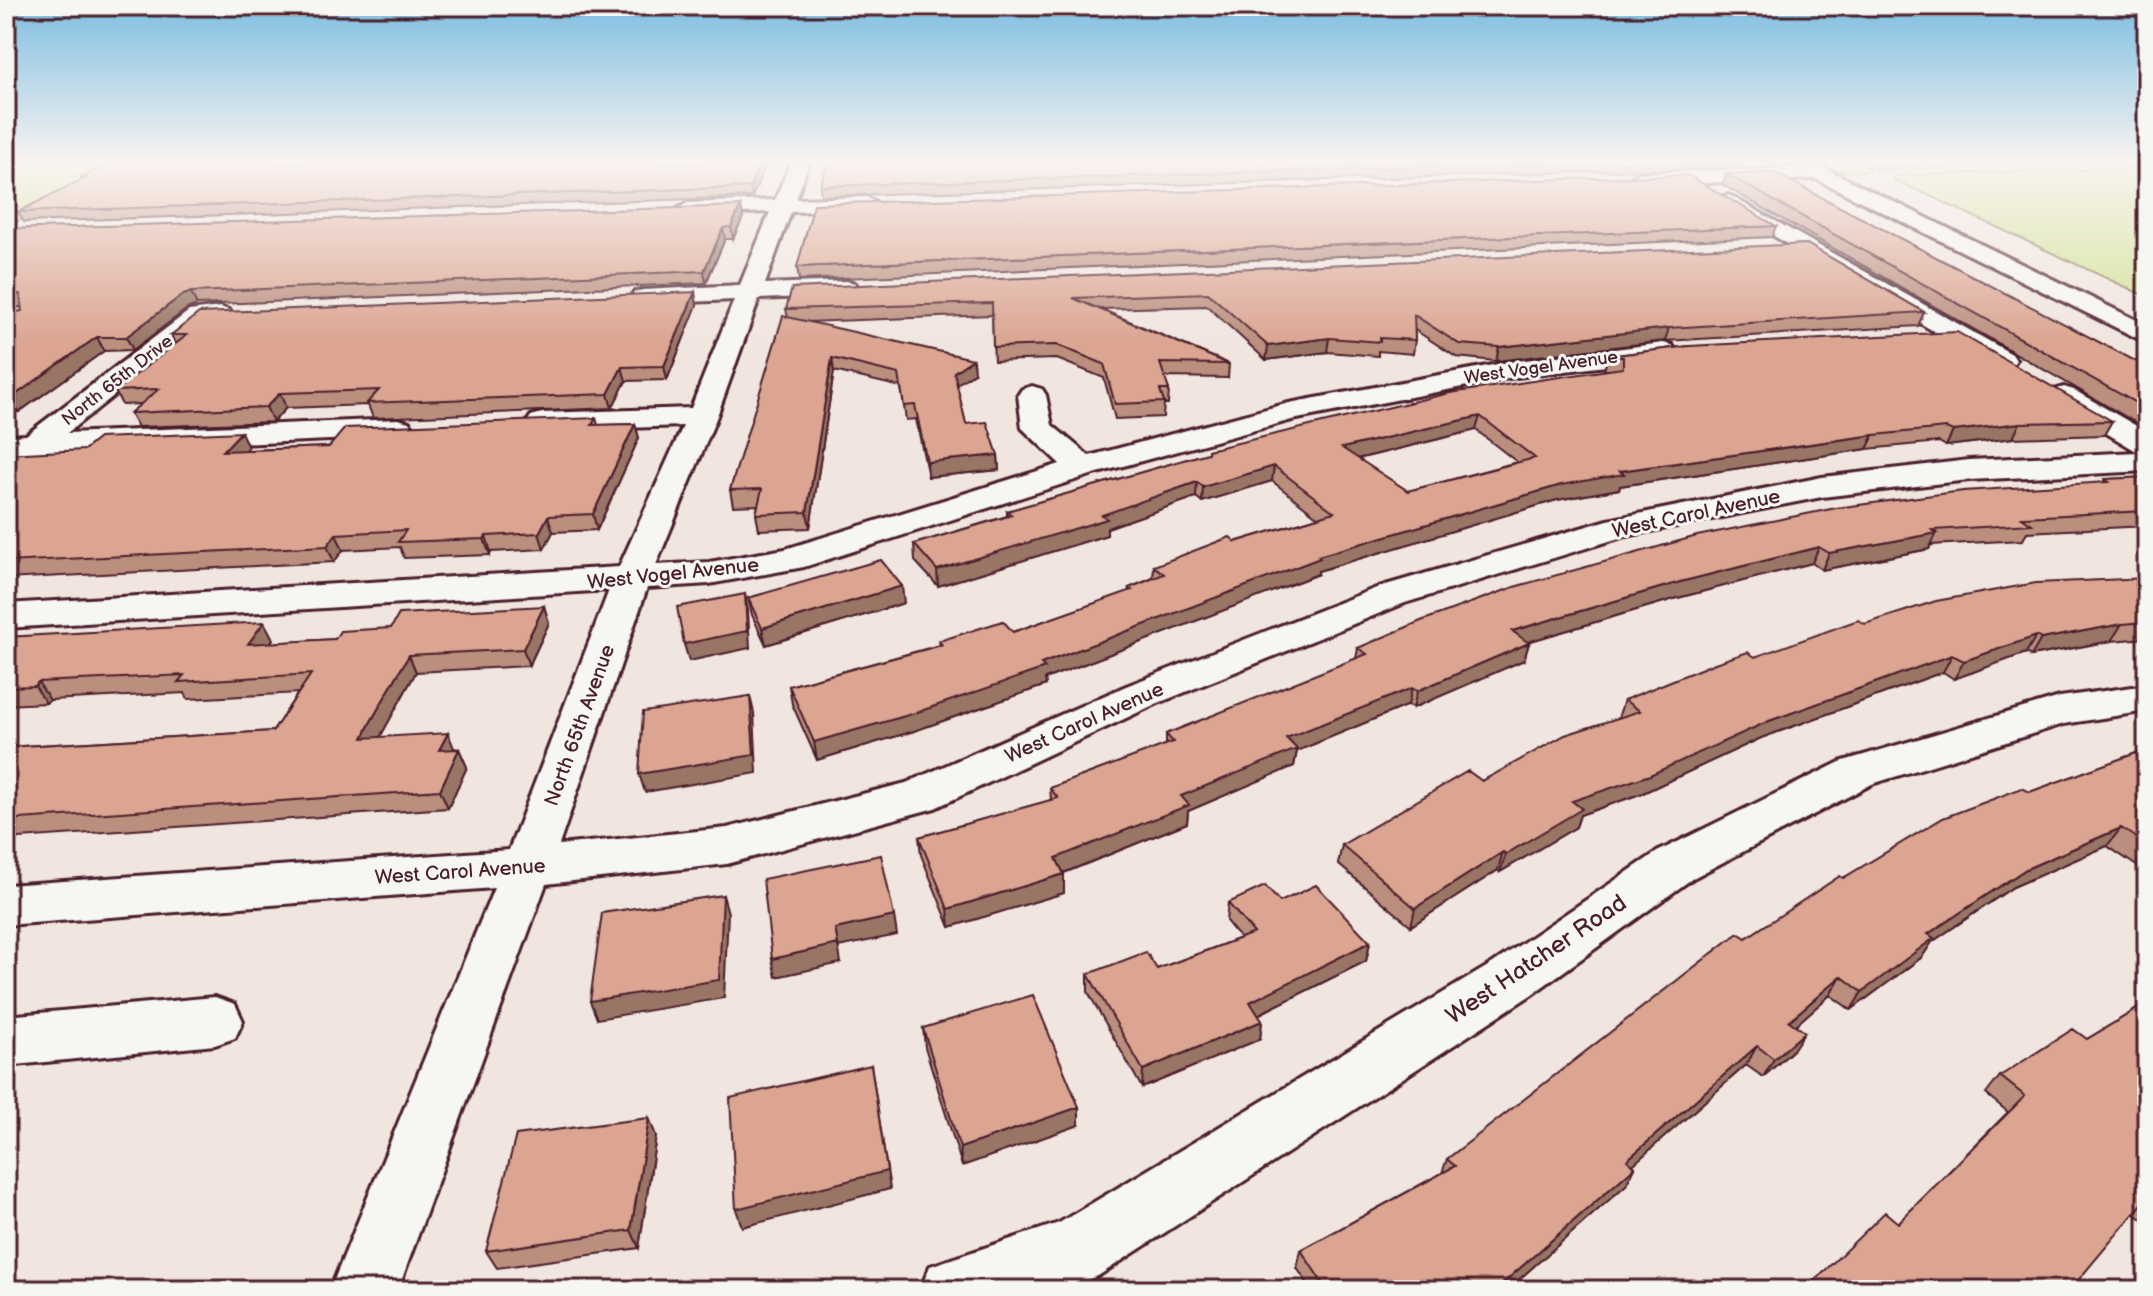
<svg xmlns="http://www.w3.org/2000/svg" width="2153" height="1296" font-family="'Balsamiq Sans',sans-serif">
<rect width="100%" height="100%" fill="#f1e6df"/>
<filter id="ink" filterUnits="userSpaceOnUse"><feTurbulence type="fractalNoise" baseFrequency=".0125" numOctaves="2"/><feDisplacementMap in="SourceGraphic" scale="16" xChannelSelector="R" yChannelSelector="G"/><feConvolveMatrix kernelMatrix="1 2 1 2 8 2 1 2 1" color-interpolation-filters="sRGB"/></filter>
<g filter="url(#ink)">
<path fill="#d3e296" stroke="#8e8060" stroke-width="2" d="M6 162H155L113 171 12 224H6Z
M1812 162H2147L1833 172Z
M2147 168V297L1893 179 1898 175Z"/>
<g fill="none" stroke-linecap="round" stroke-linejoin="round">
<g stroke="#4a1f2b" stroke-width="6">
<path id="minor" d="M791 162H809L796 199 867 197 877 203 867 209 791 212 765 284 847 281 855 283 859 288 855 293 847 295 759 299 717 416 656 565 709 562 785 549 1060 464 1022 428 1018 395 1022 389 1032 386 1042 389 1046 395 1052 425 1089 456 1289 403 1509 362 1663 343 1672 345 1676 351 1672 357 1663 359 1509 378 1292 420 1094 474 804 567 709 584 647 588 559 845 727 828 906 783 1126 686 1379 587 1608 520 1822 477 1969 460 2138 452 2054 402 2050 396 2054 390 2064 387 2074 390 2147 432V471L1969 480 1822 497 1626 536 1405 603 1156 704 935 808 727 864 546 884 398 1290H330L494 888 6 925V885L509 850 609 590 6 628V604L619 567 683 426 542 431 531 428 527 422 531 416 542 413 691 408 734 300 643 304 634 302 631 297 634 292 643 290 740 285 770 212 687 215 677 209 687 203 775 200Z
M1788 162H1812L2147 325V343L1816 179 1639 185 1629 179 1639 173 1795 168Z
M1729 195 2012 354 2016 360 2012 366H1992L1722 205 1719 201 1722 197Z
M220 307 229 310 233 315 229 320 205 323 67 433 398 419 409 422 413 428 409 434 398 437 6 454V436L26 435 189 311Z
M2147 685V711L2064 724 1872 784 1693 878 1531 995 1098 1276 1060 1290H920L930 1266 1059 1223 1493 963 1657 852 1840 762 2060 697Z
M215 997 235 1004 243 1021 235 1038 215 1045 6 1066V1016Z"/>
</g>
<path stroke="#4a1f2b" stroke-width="3" stroke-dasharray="4 3" stroke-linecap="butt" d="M2110 162H2115
M1867 167 2021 162"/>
<use href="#minor" fill="#f6f6f2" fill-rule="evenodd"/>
</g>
<path fill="#bc8e7e" stroke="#4a1f2b" stroke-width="2" fill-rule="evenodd" d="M767 162 752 197 24 222 18 212 83 179 81 177Z
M828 162H1741L1740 167 821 196 820 186Z
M1726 174 2139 363 2147 362V429L1723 185Z
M743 217 733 239H725L706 283 197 305 187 309 133 350 104 351 19 412H6V314L22 311 21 307 6 308V229Z
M1776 226 1772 237 799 280 797 267Z
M1807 244 1924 312 1918 326 1665 341 1496 361 1456 357 1415 330V340L1413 354 1378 351V356L1327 352 1266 360 1207 306 1101 309 1229 364 1228 378 1164 377 1169 390 1168 404H1164L1163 417 1115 419 1104 378 1057 359 994 361 992 315 806 322 974 373 956 384 966 424 998 455 999 470 928 477 916 419 906 420 901 387 834 371 810 528 759 530 756 514 758 505 733 506 730 490 788 318 786 309Z
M697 305 667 380 626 381 612 408 373 418 368 405 286 408 273 422 138 427 130 413 141 404 122 405 115 391 175 344 171 335Z
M1689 346 2112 421 2104 435 2013 438 1946 446 1939 442 1867 449 1620 486 1619 489 1557 500 1318 571V574L1045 679 1046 685 914 731 817 760 792 704 789 686 940 645 939 641 1013 632 1128 592 1129 588 1153 578 1154 566 1318 517 1272 481 1202 502 1196 497 1107 528V535L938 586 915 561 914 544 1007 516V511L1208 453V450L1610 370H1604L1608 356ZM1476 430 1517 462 1408 491 1358 459Z
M596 418 598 425 635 424 639 438 597 530 553 532 544 549 491 552 490 555 404 558 400 547 343 550 334 562 6 579V454L248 447 245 450 329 447Z
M2147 477V526L2027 532 2023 540 1931 545 1929 549 1822 570 1812 563 1674 599 1527 642 1529 643 1524 660 1413 708 1408 705 1297 751 1294 766 1188 811 1187 823 1064 873V893L950 927 921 855 919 837 1051 800 1050 788 1166 745V734L1356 659 1358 648 2103 482 2105 479Z
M2147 578V638L2111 641 2031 656 2026 653 1954 679 1943 672 1761 738 1643 793 1580 815 1576 827 1500 872 1498 870 1411 926 1338 864 1342 845 1618 718 1624 700 1755 657 1865 624Z
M748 598 904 603 766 645 752 615Z
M544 606 549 623 529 666 416 672 380 737 459 749 467 767 448 808 6 839V747L273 731 298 693 188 699 185 693 50 700 46 703 6 705V637L273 639 270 643 335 639 391 628Z
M2147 749V870L2144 871 2107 846 2013 887 1932 942 1922 957 1851 1010 1830 995 1795 1025 1793 1050 1763 1077 1746 1065 1632 1165 1635 1167 1626 1185 1508 1289 1509 1290H1312L1297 1268 1301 1250 1442 1173 1447 1159 1746 938 1843 878 2030 792Z
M1280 902 1370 942 1366 961 1258 1015 1262 1021 1260 1039 1142 1088 1088 992V974L1157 969 1240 938 1226 921 1228 903Z
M2147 1003V1223L2134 1213 1898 1223 2008 1112 1986 1094 2000 1076 2087 1039Z
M923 1028 1079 1125 962 1166 925 1047Z
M649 1118 656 1136 639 1248 497 1268 486 1251Z"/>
<path fill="#997466" stroke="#4a1f2b" stroke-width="2" d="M761 162H767L752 197 750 187Z
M741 206 743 217 733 239 731 227Z
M723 228 725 239 706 283 704 271Z
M191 292 197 305 187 309 133 350 126 337 181 296Z
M695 292 697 305 667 380 664 366Z
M1669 328 1665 341 1496 361 1499 347Z
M97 337 104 351 19 412 11 398Z
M1329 338 1327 352 1266 360 1268 346Z
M832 358 834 371 810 528 807 512Z
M973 359 974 373 954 386V372Z
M622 367 626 381 612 408 608 394Z
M280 393 286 408 273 422 266 407Z
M1480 416 1476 430 1340 463 1342 448Z
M2020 423 2013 438 1946 446 1953 431Z
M635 424 639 438 597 530 593 514Z
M241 432 248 447 230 466 223 451Z
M1874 435 1867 449 1620 486 1619 489 1557 500 1318 571V574L1045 679 1046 685 914 731 817 760 814 742 1041 664 1318 556 1561 485 1620 471Z
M998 455 999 470 928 477 927 462Z
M1274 466 1272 481 1202 502 1203 487Z
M1197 482 1196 497 1107 528V535L938 586 937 570Z
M548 516 553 532 544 549 539 533Z
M1937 533 1929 549 1822 570 1829 553Z
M336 534 343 550 334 562 327 546Z
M486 536 491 552 490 555 484 539Z
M1819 547 1812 563 1674 599 1507 648 1512 631 1680 582Z
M902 586 904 603 766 645 762 628Z
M745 594 748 610 750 648 689 661 684 644Z
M544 606 549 623 529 666 523 649Z
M264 622 273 639 257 661 248 644Z
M2122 624 2111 641 2031 656 2041 639Z
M2036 636 2026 653 1954 679 1964 661Z
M1529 643 1524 660 1413 708 1417 691Z
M409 655 416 672 378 741 363 738 370 723Z
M1952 655 1943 672 1761 738 1643 793 1580 815 1576 827 1500 872 1506 854 1572 801 1769 721Z
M38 682 50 700 46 703 35 686Z
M1412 688 1408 705 1297 751 1294 766 1188 811 1187 823 1056 876V858L1181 796 1286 738Z
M750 696 754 713 757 773 645 792 639 774Z
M448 733 455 751 439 750Z
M459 749 467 767 448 808 440 790Z
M2121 828 2107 846 2013 887 1932 942 1922 957 1851 1010 1862 992 1928 934 2026 869Z
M1503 852 1498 870 1411 926 1415 908Z
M1064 874V893L950 927 948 909Z
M723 895 728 913 724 998 597 1019 590 1001Z
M894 916 897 935 838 947 835 929Z
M1370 942 1366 961 1247 1020 1250 1002Z
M838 944 841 963 776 977 772 959Z
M1841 976 1830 995 1779 1040 1789 1021Z
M1262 1021 1260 1039 1142 1088 1143 1070Z
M1805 1032 1793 1050 1763 1077 1774 1059Z
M1757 1046 1746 1065 1618 1178 1627 1160Z
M871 1065 890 1189 742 1227 736 1209Z
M1079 1107V1125L962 1166 960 1148Z
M649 1118 656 1136 639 1248 631 1230Z
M1635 1167 1626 1185 1507 1290 1503 1283Z"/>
<path fill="#dba592" stroke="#4a1f2b" stroke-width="2" fill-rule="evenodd" d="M112 162H761L750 187 18 212 88 177H81Z
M828 162H1575L820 186Z
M1775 173 2139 363 2147 362V409L1726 174Z
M1688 175 1776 226 797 267 814 204Z
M741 206 731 227 723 228 704 271 191 292 181 296 126 337H97L11 398H6V314L22 311 20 294 6 295V229Z
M1807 244 1924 312 1669 328 1499 347 1459 344 1414 315 1415 340 1380 338V342L1329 338 1268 346 1208 293 1073 298 1229 364 1160 363 1169 390H1160L1164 402 1115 404 1104 364 1057 345 993 347 992 303 786 309 792 288Z
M695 292 664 366 622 367 608 394 367 403 379 390 280 393 266 407 130 413 159 389 115 391 187 335H171L199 313Z
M783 316 973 359 954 372 966 424 987 422 998 455 927 462 915 405 904 406 899 374 832 358 807 512 756 514 762 489 730 490Z
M1957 332 2112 421 2020 423 1953 431 1946 428 1874 435 1620 471 1624 474 1561 485 1318 556 1320 558 1041 664 1045 668 912 714 814 742 789 686 942 645 939 641 1003 621 1013 632 1132 590 1129 588 1164 574 1154 566 1230 537 1236 542 1334 512 1274 466 1203 487 1197 482 1102 515 1107 519 937 570 914 544 1012 515 1007 511 1208 453V450L1450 393 1623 368V357L1608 356 1689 346ZM1480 416 1535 458 1408 491 1342 448Z
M596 418 592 425 635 424 593 514 548 516 539 533 486 536 484 539 398 542 406 530 336 534 327 546 6 562V454L84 450 99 438 241 432 223 451 329 447 345 428Z
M2147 477V511L2022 517 2032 524 1932 530 1937 533 1829 553 1819 547 1680 582 1512 631 1529 643 1417 691 1412 688 1286 738 1297 749 1181 796 1189 805 1056 858 1064 874 948 909 919 837 1058 798 1050 788 1173 742 1166 734 1367 654 1358 648 1421 621 1514 587 1697 536 1836 508 1963 491 2109 482 2105 479Z
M881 560 902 586 762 628 748 598Z
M2147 578V622L2122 624 2041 639 2036 636 1964 661 1952 655 1769 721 1650 775 1572 801 1582 809 1506 854 1503 852 1415 908 1342 845 1468 771 1482 781 1565 735 1640 711 1624 700 1715 663 1748 652 1755 657 1858 620 1865 624 1936 601 2036 583Z
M745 594 747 631 684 644 677 607Z
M544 606 523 649 409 655 370 723 363 738 448 733 439 750 459 749 440 790 6 820V747L273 731 311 674 178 682 184 675 38 682 35 686 6 687V637L264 622 248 644 335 639 340 631 391 628 399 614Z
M750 696 754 755 639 774 643 712Z
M2147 749V845L2121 828 2026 869 1928 934 1934 938 1862 992 1841 976 1789 1021 1805 1032 1774 1059 1757 1046 1627 1160 1635 1167 1503 1283 1509 1290H1327L1301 1250 1455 1166 1447 1159 1738 933 1746 938 1840 876 1843 878 1943 818 2022 788 2030 792Z
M881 855 894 916 835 929 838 944 772 959 763 879Z
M1316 885 1370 942 1250 1002 1262 1021 1143 1070 1088 974 1146 952 1157 969 1254 933 1228 903 1265 886 1280 902Z
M723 895 719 980 590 1001 602 913Z
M1033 995 1079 1107 960 1148 923 1028Z
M2147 1003V1198L2070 1290H1805L1885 1212 1898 1223 2025 1096 2000 1076 2073 1029 2087 1039Z
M871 1065 887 1171 736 1209 730 1098Z
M649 1118 631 1230 486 1251 516 1135Z"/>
</g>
<linearGradient id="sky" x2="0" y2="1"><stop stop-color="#7dbee1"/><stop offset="0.47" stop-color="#f9f4f1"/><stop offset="1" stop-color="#f9f4f1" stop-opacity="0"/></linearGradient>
<rect width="2153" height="343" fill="url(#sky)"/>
<g text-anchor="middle" stroke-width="6" stroke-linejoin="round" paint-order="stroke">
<g font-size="18" fill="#4a1f2b" stroke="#f6f6f2">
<text transform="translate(1541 367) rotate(-8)" y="6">West Vogel Avenue</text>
<text transform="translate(117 380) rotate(-38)" y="6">North 65th Drive</text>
</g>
<g font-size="20" fill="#4a1f2b" stroke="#f6f6f2">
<text transform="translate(1696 513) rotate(-12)" y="7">West Carol Avenue</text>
<text transform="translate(673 573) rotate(-6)" y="7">West Vogel Avenue</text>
<text transform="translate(1084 722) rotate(-24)" y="7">West Carol Avenue</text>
<text transform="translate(579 725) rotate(-70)" y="7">North 65th Avenue</text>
<text transform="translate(460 871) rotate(-4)" y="7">West Carol Avenue</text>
</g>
<g font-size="24" fill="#4a1f2b" stroke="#f6f6f2">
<text transform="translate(1536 959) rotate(-34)" y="8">West Hatcher Road</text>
</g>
</g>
<rect width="2153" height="1296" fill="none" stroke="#f6f6f2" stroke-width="32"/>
<rect x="16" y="16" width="2121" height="1264" fill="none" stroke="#4a1f2b" stroke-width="3" filter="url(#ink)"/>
</svg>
